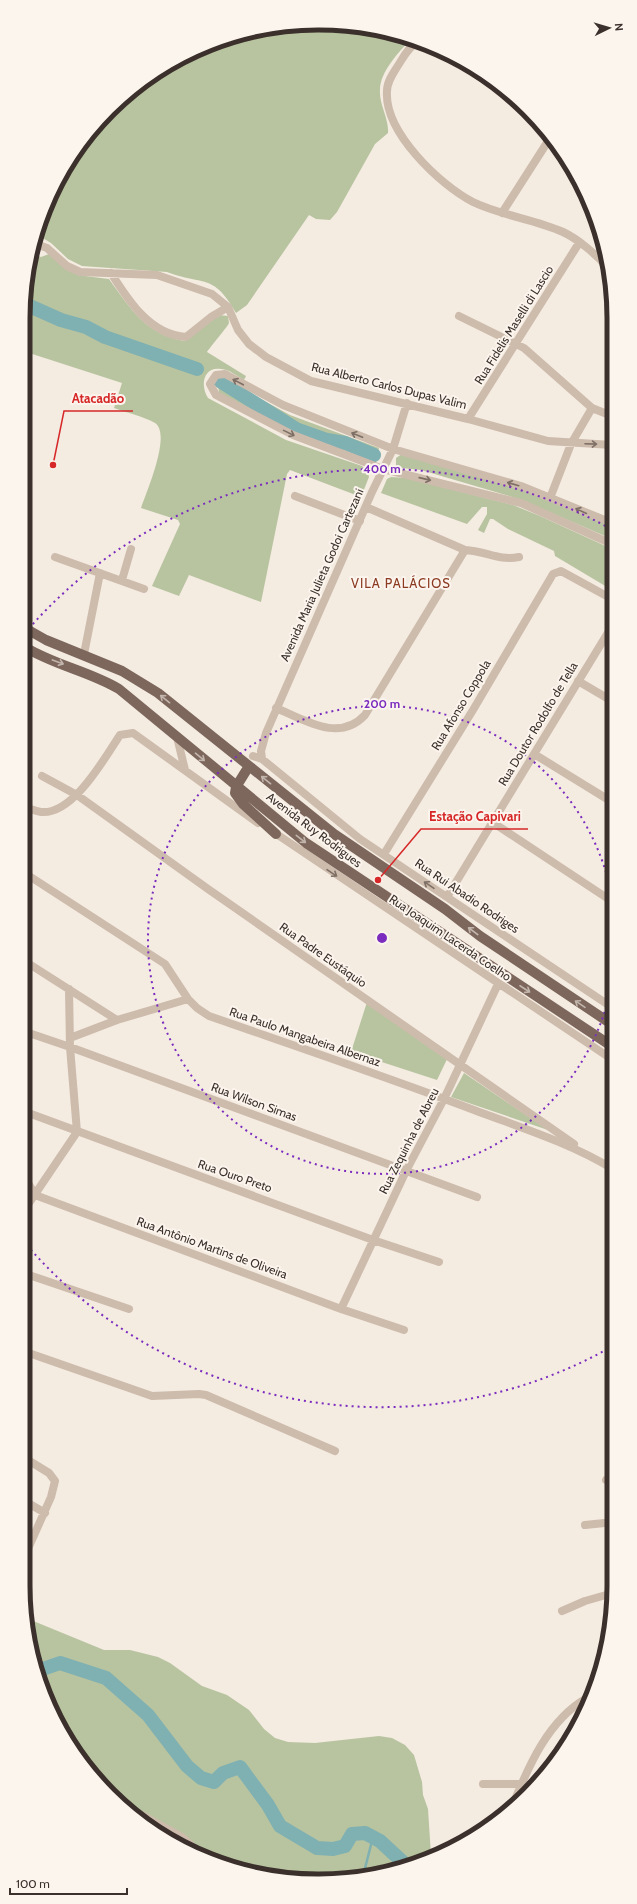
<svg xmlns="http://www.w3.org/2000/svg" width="637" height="1904" font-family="Cabin,sans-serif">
<rect width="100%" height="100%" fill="#f4ebe1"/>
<path fill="#b8c4a0" d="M338 24 395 33 410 40C398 53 380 72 380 90 379 105 389 118 388 133L375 144 337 212 330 220 316 219 309 215 247 305 236 313C213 272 203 286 167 272L82 266 68 259 51 243 36 234 53 188 84 139 123 96 171 63 223 39 280 26Z
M33 245 35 249V255L41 257 49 254 85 276 109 279C130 308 146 335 185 341L219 315 228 316C228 317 229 322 229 323 229 325 210 347 207 352L246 376 244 380C237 376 230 370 221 369 203 366 200 386 208 398L286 440 362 466 367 470 369 477 361 497 290 470 287 474 261 602 189 575 179 596 152 586 180 524 178 520 141 508C146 493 172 434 155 423 143 416 127 413 114 408L122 383 23 351V318Z
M223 381H228L290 415 379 448 375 460 307 437 268 419 219 393 218 385Z
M402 454 516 487 612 524V539L519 499 421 470 402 468 396 466V458Z
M391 477 406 478 513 505 540 516 612 549V590L555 556 554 551 508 529 493 519H490L484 533 478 530 487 514V507H482L467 524 381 493 387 479Z
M368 999 450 1053 437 1080 351 1052Z
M464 1073 548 1130 451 1097Z
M26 1618 104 1650H130L158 1657 170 1663 202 1686 227 1695 249 1710 264 1729 275 1738 288 1742 315 1743 379 1736 392 1738 405 1745 414 1755 422 1782 423 1795 428 1809 431 1855 395 1871 338 1880 280 1878 192 1852 185 1845 96 1781 45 1698 29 1643Z"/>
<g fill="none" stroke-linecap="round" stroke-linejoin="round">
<path stroke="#7fb0b2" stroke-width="2.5" d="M363 1876 373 1837"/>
<path stroke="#7fb0b2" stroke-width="14" d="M25 304 61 320 86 327 105 337 197 369
M220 381 296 429 327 440 345 443 374 455
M37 1671 60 1663 106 1678 148 1715 187 1766 201 1778 214 1782 223 1773 240 1767 268 1805 280 1826 317 1848 333 1849 345 1846 352 1834 365 1833 380 1841 407 1866"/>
<path stroke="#cdbbac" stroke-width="8" d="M416 43C408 48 404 56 399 64 394 72 387 81 387 91 384 132 440 185 473 202 502 216 535 219 563 232 578 239 597 255 608 268
M453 59 508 95
M502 213 550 138
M36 244 47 248 67 266 80 272 157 275 212 294 228 307 238 330 249 344 266 357 311 381 468 419 548 441 612 445
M111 273C128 300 150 335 186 337L211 317 228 307
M459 316 524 348 592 408 612 416
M468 419 579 243
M295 496 360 521
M550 498 571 444 592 408
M366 507 465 550C486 551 498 561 519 557
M612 523 521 486 393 449 283 405 225 374 216 375 210 384 216 395 293 435 383 469 521 503 612 544
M55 557 144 589
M122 580 131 549
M84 654 100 573
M578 681 612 701
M276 708C305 720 339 743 365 715L465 550
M177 737 185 770
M534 754 612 802
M253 756 262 759 360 839 613 1008
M262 759 261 751 266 733 372 492 393 449 407 403
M42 776 77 795 208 889 574 1144
M23 807C29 808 35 811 41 812 73 815 104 759 120 735L133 733 258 823
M492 822 613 902
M272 831 613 1060
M384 854 473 710 553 574 561 571 612 599
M23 872 165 964 188 999 197 1008 209 1016C298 1047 387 1077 474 1110 522 1128 570 1143 613 1169
M447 897 612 626
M23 960 117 1020
M23 1031 70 1047 477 1197
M70 1038 117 1020 188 999
M23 1111 373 1240 439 1262
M23 1174 35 1195 341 1309 404 1330
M23 1212 77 1132 70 1047 69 989
M23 1273 129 1309
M341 1309 406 1171 444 1099 498 984
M23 1351 152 1396 199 1394 206 1395 335 1451
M23 1457 49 1473 55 1481 51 1497 23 1560
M606 1480 614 1483
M23 1500 45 1513
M585 1525 614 1522
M562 1611 585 1601 613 1593
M483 1784H522
M120 1803 182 1837 202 1855
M512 1807C528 1767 548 1720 587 1698"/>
<path stroke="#7d675c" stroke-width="10" d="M23 627 46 640 122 671 158 693 334 834 445 909 480 936 613 1025
M23 646C53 665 89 671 119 689L306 843 613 1047
M249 766 236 787 235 793 243 804 276 834"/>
</g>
<defs><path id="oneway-shaft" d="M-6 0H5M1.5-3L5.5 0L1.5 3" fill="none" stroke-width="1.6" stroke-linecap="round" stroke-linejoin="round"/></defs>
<g stroke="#7d6f65">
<use href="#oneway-shaft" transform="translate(238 382) rotate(-152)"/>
<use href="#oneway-shaft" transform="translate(289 433) rotate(26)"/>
<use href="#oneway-shaft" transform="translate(357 435) rotate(-158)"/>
<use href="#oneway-shaft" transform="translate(591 444) rotate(2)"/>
<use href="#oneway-shaft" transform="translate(425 479) rotate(13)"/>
<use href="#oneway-shaft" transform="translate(513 484) rotate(-164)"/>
<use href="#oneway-shaft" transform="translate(581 511) rotate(-155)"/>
<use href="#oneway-shaft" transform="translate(332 873) rotate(34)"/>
<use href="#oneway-shaft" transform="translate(429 885) rotate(-146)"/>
</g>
<g stroke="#c2b5ac">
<use href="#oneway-shaft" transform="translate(58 662) rotate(20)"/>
<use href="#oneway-shaft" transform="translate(165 699) rotate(-141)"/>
<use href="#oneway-shaft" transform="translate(200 757) rotate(40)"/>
<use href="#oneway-shaft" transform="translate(266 780) rotate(-141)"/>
<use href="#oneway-shaft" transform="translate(301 839) rotate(38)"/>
<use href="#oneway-shaft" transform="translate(473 931) rotate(-143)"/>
<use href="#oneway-shaft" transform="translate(525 989) rotate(33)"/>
<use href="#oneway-shaft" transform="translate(580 1004) rotate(-146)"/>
</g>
<g fill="none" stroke="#7b2cbf" stroke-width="2" stroke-dasharray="2 4">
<path d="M613 977A234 234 0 1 1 612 897"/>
<path d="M613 1346A469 469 0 0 1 25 1243M25 633A469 469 0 0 1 609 528"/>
</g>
<g text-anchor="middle" stroke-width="4" stroke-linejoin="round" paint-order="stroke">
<g font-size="12" fill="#3b302b" stroke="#fbf5ee">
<text transform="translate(514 325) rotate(-58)" y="4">Rua Fidelis Maselli di Lascio</text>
<text transform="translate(389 386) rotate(14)" y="4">Rua Alberto Carlos Dupas Valim</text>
<text transform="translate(322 575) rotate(-66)" y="4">Avenida Maria Julieta Godoi Cartezani</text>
<text transform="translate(461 705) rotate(-59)" y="4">Rua Afonso Coppola</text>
<text transform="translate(538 724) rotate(-59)" y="4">Rua Doutor Rodolfo de Tella</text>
<text transform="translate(314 830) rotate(37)" y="4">Avenida Ruy Rodrigues</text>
<text transform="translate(467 896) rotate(34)" y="4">Rua Rui Abadio Rodriges</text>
<text transform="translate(450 938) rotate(34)" y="4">Rua Joaquim Lacerda Coelho</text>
<text transform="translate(323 955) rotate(35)" y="4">Rua Padre Eustáquio</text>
<text transform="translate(305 1037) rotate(19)" y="4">Rua Paulo Mangabeira Albernaz</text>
<text transform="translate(254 1102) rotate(20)" y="4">Rua Wilson Simas</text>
<text transform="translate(409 1141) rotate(-63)" y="4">Rua Zequinha de Abreu</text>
<text transform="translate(235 1176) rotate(19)" y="4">Rua Ouro Preto</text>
<text transform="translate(212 1248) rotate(20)" y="4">Rua Antônio Martins de Oliveira</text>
</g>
<g font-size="13" letter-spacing="1" fill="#8c3b22" stroke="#fbf5ee">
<text x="401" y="588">VILA PALÁCIOS</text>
</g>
</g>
<path d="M0 0H637V1904H0ZM318 30H319A288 288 0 0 1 607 318V1586A288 288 0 0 1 319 1874H318A288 288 0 0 1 30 1586V318A288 288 0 0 1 318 30Z" fill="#fbf5ee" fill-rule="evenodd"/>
<path fill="none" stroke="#3b302b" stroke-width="5" d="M318 30H319A288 288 0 0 1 607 318V1586A288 288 0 0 1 319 1874H318A288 288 0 0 1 30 1586V318A288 288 0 0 1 318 30Z"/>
<circle cx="382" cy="938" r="6" fill="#7b2cbf" stroke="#fbf5ee" stroke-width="2"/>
<g font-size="12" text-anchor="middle" font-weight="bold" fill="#7b2cbf" stroke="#fbf5ee" stroke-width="4" stroke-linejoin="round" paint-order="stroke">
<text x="382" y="473">400 m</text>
<text x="382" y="708">200 m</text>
</g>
<path fill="none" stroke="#d62828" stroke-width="1.5" d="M53 465L64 411H133M378 880L421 829H528"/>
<g fill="#d62828" stroke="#fbf5ee" stroke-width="1.5">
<circle cx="53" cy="465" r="4"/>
<circle cx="378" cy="880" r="4"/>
</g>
<g font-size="13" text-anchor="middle" font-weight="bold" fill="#d62828" stroke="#fbf5ee" stroke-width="4" stroke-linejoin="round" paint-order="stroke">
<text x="98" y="403">Atacadão</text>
<text x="475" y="821">Estação Capivari</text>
</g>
<g transform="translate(609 28) rotate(85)" stroke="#fbf5ee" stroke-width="3" paint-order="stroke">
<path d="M0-3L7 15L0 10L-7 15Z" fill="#3b302b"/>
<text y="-6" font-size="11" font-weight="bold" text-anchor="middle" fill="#3b302b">N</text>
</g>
<path d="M10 1888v6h117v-6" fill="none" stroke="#3b302b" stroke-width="2"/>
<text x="16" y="1888" font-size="12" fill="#3b302b" stroke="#fbf5ee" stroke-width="3" paint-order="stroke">100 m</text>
</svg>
